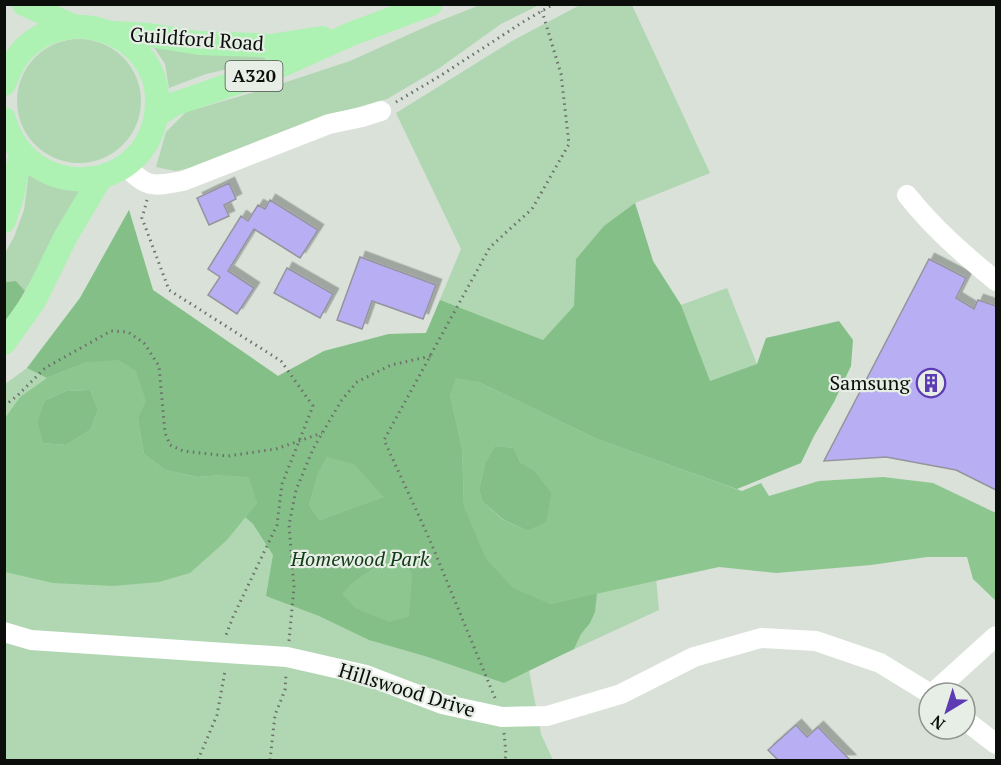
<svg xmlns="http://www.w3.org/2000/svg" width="1001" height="765" font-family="'PT Serif',serif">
<defs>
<filter id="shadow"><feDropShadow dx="5.5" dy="-5.5" stdDeviation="0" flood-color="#0004"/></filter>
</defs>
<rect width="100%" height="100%" fill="#d9e1d9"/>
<path fill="#b1d7b2" d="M480 5H539L501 24 438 69 387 99 322 117 201 166 175 171 156 167 166 132 186 112 265 89 350 61 432 24Z
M580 5H632L710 173 635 203 653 261 681 305 727 288 757 364 737 489 645 457 659 610 529 670 541 734 553 760H5V384L27 368 80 298 129 210 153 290 278 376 324 351 389 334 426 333 461 249 396 113 512 41Z
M17 101a62 62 0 1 1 124 0a62 62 0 1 1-124 0Z
M153 46 260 54 267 60 206 74 169 88 165 64Z
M29 172 85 187 25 291 16 281 5 282V253L14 237 24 210Z"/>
<path fill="#85bf88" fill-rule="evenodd" d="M635 203 653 261 681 305 710 381 757 364 766 338 839 321 853 340 851 366 834 402 814 436 801 463 737 489 597 439 479 382 450 394 462 448 464 507 550 604 597 593 595 612 590 623 581 634 574 649 504 683 428 657 369 640 319 616 266 596 273 555 253 524 245 517 257 503 221 475 198 477 165 470 144 454 138 419 87 362 47 378 27 368 80 298 129 210 153 290 278 376 324 351 389 334 426 333 440 300 543 340 574 306 576 259 604 226ZM327 457 383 497 320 520 309 505 318 474Z
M16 281 25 291 5 325V282Z
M90 390 98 410 90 430 66 445 43 443 37 423 44 401 66 391Z
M495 446 514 448 520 462 535 471 552 493 547 522 528 531 504 520 483 502 479 490 485 463Z"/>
<path fill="#8dc78f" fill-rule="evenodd" d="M119 360 136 371 146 401 138 419 144 454 165 470 198 477 221 475 249 477 257 503 227 540 190 573 159 582 113 586 53 583 5 572V418L20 397 47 378 87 362ZM90 390 98 410 90 430 66 445 43 443 37 423 44 401 66 391Z
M456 378 479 382 597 439 742 491 761 483 769 496 819 481 883 477 933 483 996 513V601L973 579 967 557H927L871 565 776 573 719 567 550 604 513 588 486 559 464 507 462 448 450 394ZM495 446 514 448 520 462 535 471 552 493 546 522 528 531 503 520 483 502 479 490 485 463Z
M327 457 354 464 384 497 320 520 309 505 318 474Z
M399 549 412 575 409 617 389 622 355 608 342 594 351 584Z"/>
<path fill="#b8aef3" stroke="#95949d" stroke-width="1.5" filter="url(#shadow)" d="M229 183 236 199 224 205 229 216 209 225 197 198Z
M270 200 318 230 300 258 254 229 228 271 254 288 237 314 208 295 220 277 208 269 241 216 248 221 258 205 265 209Z
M360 257 436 285 423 319 372 301 362 329 337 320Z
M929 259 966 278 956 298 974 309 978 300 996 306V490L956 470 886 457 824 461Z
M287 268 333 294 320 318 274 293Z
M796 725 807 737 818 727 850 760H778L768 750Z"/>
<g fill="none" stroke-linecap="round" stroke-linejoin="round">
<path stroke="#6b706b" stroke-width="3" stroke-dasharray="1.5 4.5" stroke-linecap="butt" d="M396 102 440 76 523 22 554 4
M147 200 142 218 169 290 281 361 313 406 282 484 277 525 233 617 226 635
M4 406 17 396 45 368 111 331 128 332 144 343 159 366 165 433 170 445 183 451 228 456 276 449 322 433
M289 641 294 587 289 525 296 490 313 449 341 401 357 382 391 365 431 356
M495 698 429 538 384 440 490 247 532 209 569 144 561 74 542 11
M504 733 506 754 505 760
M198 760 217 715 225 671
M270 760 275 715 285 690 286 674"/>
<path stroke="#fff" stroke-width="20" d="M124 165C148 188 151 187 183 181L329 124 362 117 381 111
M907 195C934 229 963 254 996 281
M4 632 31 640 287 657 366 675 442 704 502 717 547 716 621 694 694 657 761 638 816 641 880 663 929 693
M933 693 996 636
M965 720 996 744"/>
<path stroke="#adf2b3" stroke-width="24" d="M24 4 71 25
M114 33 149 35 199 43 258 45 270 46 322 38
M4 84C9 72 13 61 21 52 68 0 161 34 157 105 153 195 29 207 4 119
M156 116 174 104 262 74 351 34 431 4
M4 221 12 196 21 152
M4 343 34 301 66 236 101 177"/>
</g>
<defs>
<g id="building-ring" transform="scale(1.5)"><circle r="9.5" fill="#e6eee6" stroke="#5d3bb3" stroke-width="1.5"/><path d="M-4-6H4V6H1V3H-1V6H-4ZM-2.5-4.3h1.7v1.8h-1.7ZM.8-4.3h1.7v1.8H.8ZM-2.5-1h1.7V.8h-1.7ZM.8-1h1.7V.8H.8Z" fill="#5d3bb3"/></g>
</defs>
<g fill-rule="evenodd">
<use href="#building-ring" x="931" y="383"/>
</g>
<g text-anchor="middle" stroke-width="4.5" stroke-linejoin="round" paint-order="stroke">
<rect fill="#e6eee6" stroke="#4d514d" stroke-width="1.5" x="225.5" y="61" width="57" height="30" rx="4.5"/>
<g font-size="18" font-weight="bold" fill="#0b0e0b">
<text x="254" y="82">A320</text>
</g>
<g font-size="20" fill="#0b0e0b" stroke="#e6eee6">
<text transform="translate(197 39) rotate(4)" y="7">Guildford Road</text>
<text transform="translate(407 690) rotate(17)" y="7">Hillswood Drive</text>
</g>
<g font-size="20" fill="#0b0e0b" stroke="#e6eee6" text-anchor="end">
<text x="910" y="390">Samsung</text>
</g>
<g font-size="20" font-style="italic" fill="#123b17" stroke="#e6eee6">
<text x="360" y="566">Homewood Park</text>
</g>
</g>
<rect width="1001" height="765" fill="none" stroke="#0b0e0b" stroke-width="12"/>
<g transform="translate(947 711) rotate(218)"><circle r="28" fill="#e6eee6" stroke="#8e948e" stroke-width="1.5"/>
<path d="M0-4.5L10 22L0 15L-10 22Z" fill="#5d3bb3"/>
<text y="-9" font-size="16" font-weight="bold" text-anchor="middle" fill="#0b0e0b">N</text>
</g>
</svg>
